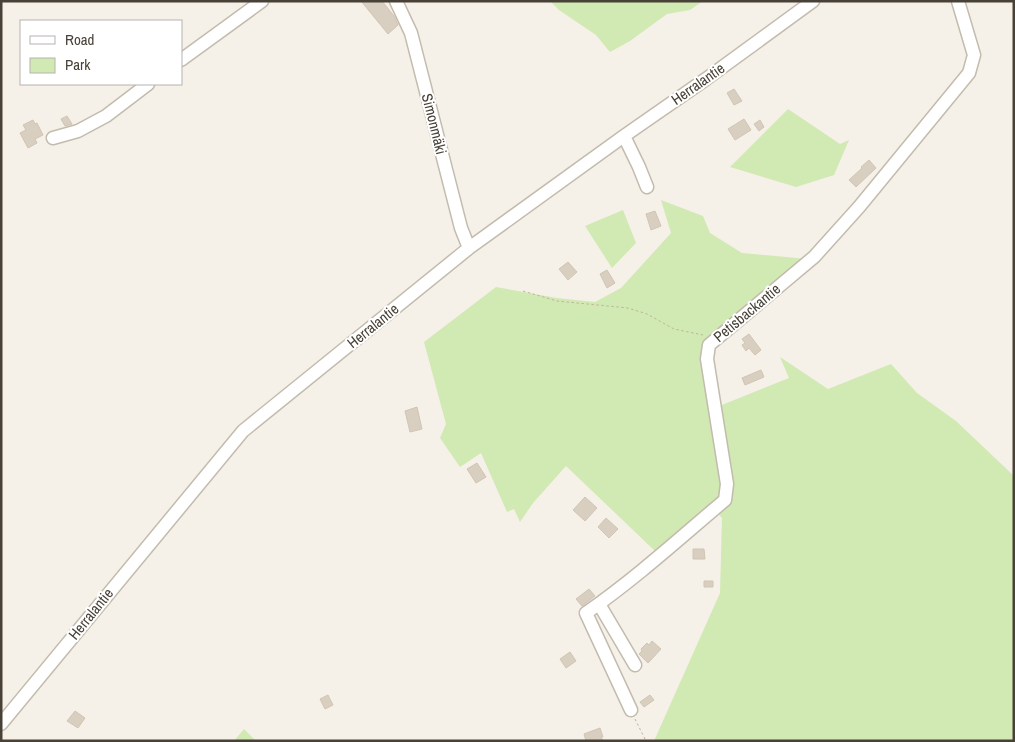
<svg xmlns="http://www.w3.org/2000/svg" width="1015" height="742" font-family="'Archivo Narrow',sans-serif">
<rect width="100%" height="100%" fill="#f5f1e9"/>
<path fill="#d1e9b2" d="M550 1H703L690 10 667 14 630 41 610 52 596 35 559 10Z
M788 109 840 144 849 140 834 175 796 187 730 167Z
M661 200 703 216 710 233 742 253 807 259 706 344 712 409 789 378 780 357 828 389 891 364 917 393 956 421 1014 476V741H654L720 593 722 518 711 505 655 551 566 466 533 503 520 522 514 509 507 512 481 453 460 467 440 438 446 424 424 342 496 287 557 298 595 302 621 288 671 233Z
M623 210 636 243 612 268 585 226Z
M244 729 256 741H234Z"/>
<path fill="#d9cfc1" stroke="#d1c4b2" d="M361 1H382L394 16 398 25 388 34Z
M734 89 742 101 734 105 727 93Z
M67 116 72 124 65 126 61 119Z
M744 119 751 130 735 140 728 129Z
M33 120 35 124 37 123 43 135 35 139 37 143 28 148 20 133 26 130 23 125Z
M760 120 764 127 759 131 754 124Z
M869 160 876 168 856 187 849 180 862 168 861 167Z
M655 211 661 226 651 230 646 214Z
M568 262 577 272 568 280 559 269Z
M607 270 615 283 607 288 600 274Z
M749 334 761 350 755 355 749 348 746 351 742 345 745 343 742 339Z
M761 370 764 377 745 385 742 378Z
M417 407 422 429 410 432 405 411Z
M477 463 486 477 476 483 467 469Z
M585 497 597 508 585 521 573 510Z
M606 518 618 529 609 538 598 527Z
M693 549H704L705 559H693Z
M704 581H713V587H704Z
M589 589 595 596 582 606 576 599Z
M652 641 661 649 648 663 639 654 642 651 641 649 647 643 649 645Z
M570 652 576 661 566 668 560 659Z
M328 695 333 705 325 709 320 699Z
M650 695 654 700 644 707 640 702Z
M75 711 85 718 78 728 67 721Z
M600 728 603 737H601L603 741H586L584 734Z"/>
<g fill="none" stroke-linecap="round" stroke-linejoin="round">
<g stroke="#c3bbae" stroke-width="15">
<path id="minor" d="M396 1 411 33 461 228 469 248
M181 60 262 1
M624 136 639 167 647 187
M53 138 78 131 106 116 148 84
M599 604 635 665
M631 710 586 613C635 579 680 538 725 500L727 484 707 359 709 345 814 257 859 207 969 73 974 55 958 1
M1 724 243 431 469 248 624 136 706 79 813 1"/>
</g>
<path stroke="#c2b49d" stroke-width="1" stroke-dasharray="2.5 2.5" stroke-linecap="butt" d="M523 291 557 301 628 308 647 314 674 329 703 335
M635 719 646 741"/>
<use href="#minor" stroke="#fff" stroke-width="12"/>
</g>
<g text-anchor="middle" stroke-width="4" stroke-linejoin="round" paint-order="stroke">
<g font-size="15" fill="#484137" stroke="#fff">
<text transform="translate(698 84) rotate(-35)" y="5">Herralantie</text>
<text transform="translate(434 124) rotate(76)" y="5">Simonmäki</text>
<text transform="translate(747 313) rotate(-40)" y="5">Petisbackantie</text>
<text transform="translate(373 326) rotate(-39)" y="5">Herralantie</text>
<text transform="translate(91 614) rotate(-51)" y="5">Herralantie</text>
</g>
</g>
<rect width="1015" height="742" fill="none" stroke="#484137" stroke-width="5"/>
<rect x="20" y="20" width="162" height="65" fill="#ffffff" stroke="#b6b3af"/>
<rect x="30" y="36" width="25" height="8" fill="#ffffff" stroke="#b6b3af"/>
<text x="65" y="45" font-size="15" fill="#484137">Road</text>
<rect x="30" y="58" width="25" height="15" fill="#d1e9b2" stroke="#b6b3af"/>
<text x="65" y="70" font-size="15" fill="#484137">Park</text>
</svg>
